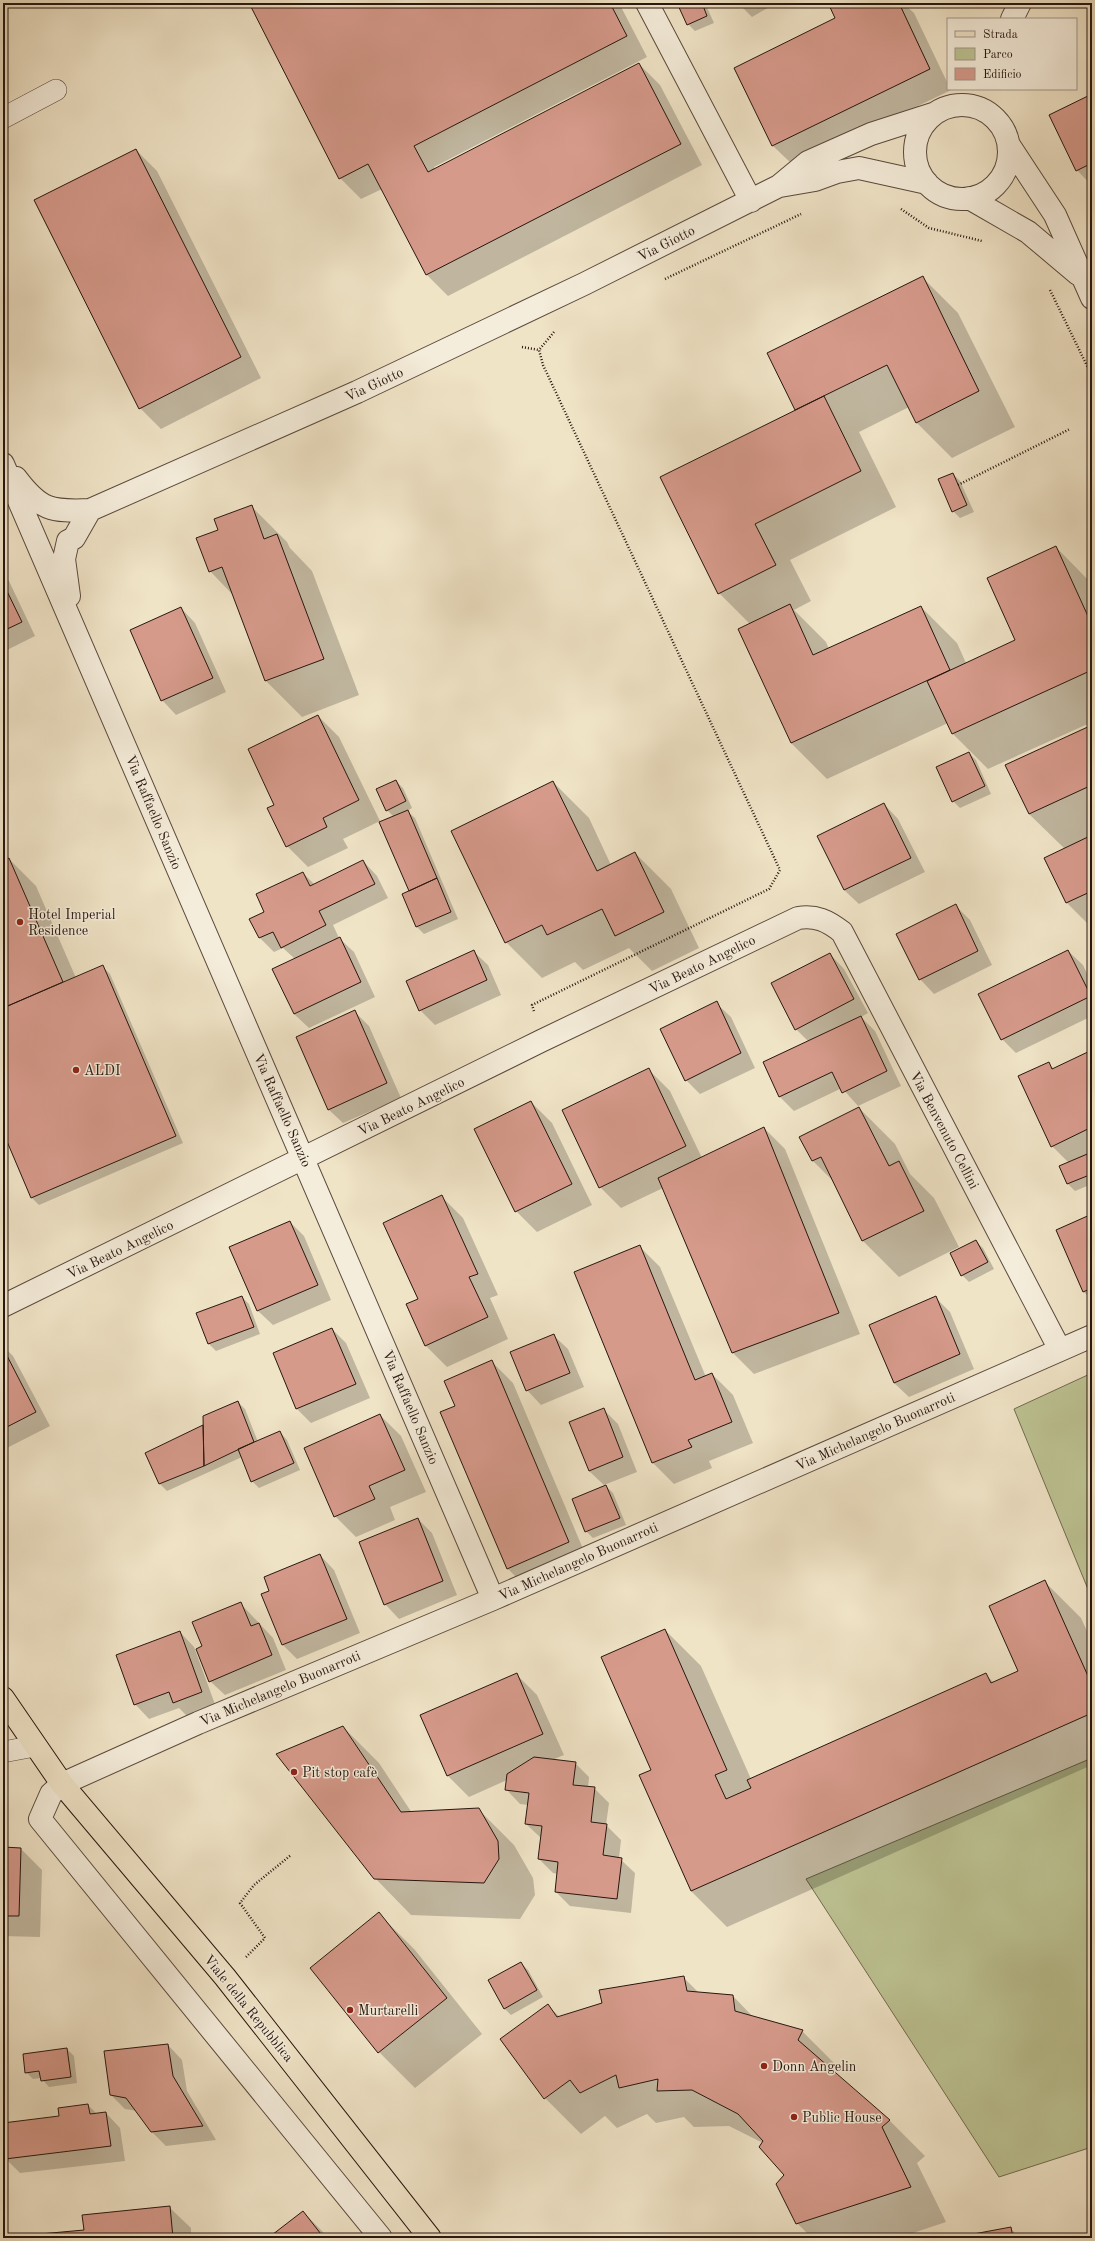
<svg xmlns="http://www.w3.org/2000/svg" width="1095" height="2241" font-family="'Old Standard TT',serif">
<rect width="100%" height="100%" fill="#f0e4c7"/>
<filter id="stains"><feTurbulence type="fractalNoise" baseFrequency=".005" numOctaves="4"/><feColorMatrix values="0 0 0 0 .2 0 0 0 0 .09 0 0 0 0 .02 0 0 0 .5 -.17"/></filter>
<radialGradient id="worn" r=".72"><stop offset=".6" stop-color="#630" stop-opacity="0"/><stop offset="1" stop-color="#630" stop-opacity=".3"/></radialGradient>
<path fill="#bdc393" stroke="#726c51" d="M1092 1373V1599L1014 1409Z
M1092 1758V2147L999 2177 806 1879Z"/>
<path fill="#0003" d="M250 3H619L647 57 434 167 436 170 639 64 660 85 702 165 448 296 427 275 382 189 361 199 340 178Z
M678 3H705L714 23 695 31 688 24Z
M738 3H776L752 17Z
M829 3H903L914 13 948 84V89L951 90 794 166 773 146 836 18Z
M1092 95V186L1077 170Z
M136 150 157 171 261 378 161 429 140 408Z
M922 277 958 313 1015 427 952 458 916 422 909 407 859 432 896 507 790 560 811 601 794 610 826 642 829 649 921 607 957 643 966 663 1016 641 1056 547 1092 584V722L988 769 953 734 948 723 827 779 791 743 750 624 719 593 796 411 768 354Z
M953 474 960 481 974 512 960 518 953 511Z
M251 506 287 542 290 548 312 571 359 695 302 717 266 681 233 595 210 571 220 530Z
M3 575 9 581 35 636 3 652Z
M181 608 195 623 226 692 176 715 162 700Z
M318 716 339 737 380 821 343 839 348 848 308 867 287 846 275 805Z
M1092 726V928L1067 903 1046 859 1065 849 1029 814Z
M969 753 976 760 991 794 960 808 953 801Z
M396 781 403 788 412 808 407 811 415 818 458 919 424 934 417 927 403 894 410 891 394 817 387 810Z
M553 782 589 818 611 865 635 853 671 889 699 948 652 971 629 948 583 970 575 962 542 978 506 942Z
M884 804 898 819 925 872 859 904 844 890Z
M9 859 36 886 76 978 103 967 110 974 183 1143 39 1205 32 1198 3 1130V862Z
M363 861 377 876 388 898 333 925 339 938 354 952 375 997 309 1028 294 1014 295 959 283 948 274 952 260 938 251 919 265 912 303 873 315 885Z
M955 905 970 920 992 965 934 994 920 979Z
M473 951 488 965 501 995 435 1025 420 1010Z
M1068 951 1083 965 1092 984V1016L1016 1053 1002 1039Z
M830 954 844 969 868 1013 861 1017 875 1031 901 1086 858 1106 842 1088 794 1111 780 1097 764 1063 809 1042 796 1029Z
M716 1003 731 1017 755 1068 700 1094 686 1080Z
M355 1012 369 1026 401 1098 343 1123 328 1109Z
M1092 1051V1184L1075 1191 1068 1184 1061 1166 1069 1163 1052 1146 1048 1063 1054 1069Z
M649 1070 670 1091 702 1158 764 1128 785 1149 860 1334 754 1374 733 1353 663 1188 621 1208 600 1187Z
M531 1102 552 1123 592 1205 537 1232 516 1211Z
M859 1108 895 1144 910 1174 934 1198 959 1247 899 1277 863 1241 834 1182 813 1161 801 1137Z
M442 1197 463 1218 498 1295 490 1298 508 1339 447 1367 426 1346 407 1304 419 1299Z
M1092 1216V1300L1084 1292 1057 1231Z
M290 1222 304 1236 331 1300 273 1325 258 1311 231 1248Z
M976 1241 983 1248 994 1269 969 1282 962 1275Z
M639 1246 660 1267 706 1377 712 1374 733 1395 753 1443 709 1461 712 1468 674 1484 653 1463 575 1272Z
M242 1297 249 1304 260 1334 216 1351 209 1344 197 1314Z
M935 1297 950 1312 974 1369 909 1397 894 1383 870 1326Z
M332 1329 346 1343 370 1398 311 1423 297 1409 274 1353Z
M553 1335 568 1349 584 1387 541 1405 527 1390Z
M3 1346 13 1356 50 1426 3 1450Z
M492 1362 513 1383 589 1563 528 1589 507 1568 456 1407Z
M238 1402 245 1409 258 1442 280 1432 287 1440 300 1470 259 1488 252 1481 242 1457 167 1491 160 1484 147 1453 204 1426Z
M604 1410 618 1424 637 1472 604 1485 589 1471Z
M380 1415 401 1436 426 1492 390 1507 395 1520 356 1537 335 1516Z
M606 1486 613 1493 626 1525 593 1538 586 1531Z
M418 1519 432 1533 457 1595 399 1619 385 1604Z
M320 1555 334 1570 360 1633 297 1659 283 1645 262 1595 270 1592Z
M1045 1582 1081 1618 1092 1642V1765L727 1927 691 1891 641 1776 653 1770 665 1630 701 1666 751 1779 986 1675 994 1683 1019 1671Z
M240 1603 273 1638 286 1670 225 1695 210 1681 204 1647Z
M180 1632 194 1647 216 1707 188 1717 179 1708 149 1719 135 1704Z
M516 1674 537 1695 564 1755 552 1760 575 1763 589 1777 588 1788H594L609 1803 606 1825 621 1840 619 1858 635 1873 631 1913 570 1906 556 1892 558 1874 553 1873 539 1859 541 1838 526 1824 528 1805 520 1804 506 1789 507 1780 469 1797 448 1776Z
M343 1727 379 1763 412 1813 478 1809 514 1845 533 1878 535 1895 520 1919 411 1915 375 1878Z
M3 1848 21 1849 42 1870 40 1937 3 1936Z
M379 1914 415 1950 482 2034 415 2088 379 2052 312 1968Z
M521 1963 528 1970 543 1997 511 2015 504 2008Z
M683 1977 699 1993 733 1996 754 2018 802 2031 838 2067 835 2073 889 2120 925 2156 917 2163 946 2222 898 2238H812L797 2223 785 2176 763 2143 729 2126 694 2127 684 2117 656 2123 647 2114 617 2128 605 2116 581 2134 545 2098 548 2006 560 2017Z
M168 2045 182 2060 187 2091 216 2140 166 2146 152 2132 137 2111 125 2109 111 2095Z
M67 2049 74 2056 77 2083 49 2087 41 2078 33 2079 26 2072Z
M88 2105 97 2114 106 2113 120 2128 125 2161 20 2173 6 2159 3 2124 60 2117Z
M169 2207 191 2228V2238H42L85 2231Z
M303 2212 329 2238H269Z
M1010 2228 1020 2238H958Z"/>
<path fill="#d69a8b" stroke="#28160f" d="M249 3H610L627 36 414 146 428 172 639 63 681 144 426 275 368 164 339 179Z
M677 3H702L707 16 687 25Z
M828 3H899L930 69 772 146 734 68 835 18Z
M1092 94V163L1076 171 1049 115Z
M136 149 241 357 139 409 34 200Z
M923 276 979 391 916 423 887 365 795 410 767 353Z
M824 396 861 471 755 524 776 565 718 594 660 477Z
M953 473 967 505 952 512 938 479Z
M252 505 264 539 277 534 324 659 265 681 222 567 209 572 196 538 218 530 214 519Z
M1056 546 1092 625V670L952 734 927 681 1015 640 987 578Z
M3 583 22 622 3 631Z
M790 604 813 655 921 606 950 670 791 743 738 629Z
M181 607 213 678 161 701 130 630Z
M318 715 359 800 323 818 327 827 286 847 267 808 274 805 248 749Z
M1092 725V785L1029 814 1005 765Z
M969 752 985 786 952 802 936 767Z
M396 780 406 801 386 811 376 789Z
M553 781 597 871 635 852 664 912 615 936 602 909 547 935 542 925 505 943 451 831Z
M884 803 911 858 844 890 817 836Z
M408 810 437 878 409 891 379 822Z
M1092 835V891L1066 903 1044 858Z
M9 858 63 982 3 1008V861Z
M363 860 375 884 319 911 326 925 281 948 273 932 259 938 249 919 264 912 256 894 303 872 310 886Z
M437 878 451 912 416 927 402 894Z
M956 904 978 951 919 980 896 934Z
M340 937 361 982 294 1014 272 969Z
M474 950 487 980 419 1011 406 981Z
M1068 950 1091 996 1001 1040 978 994Z
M830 953 854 999 795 1030 771 983Z
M103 965 176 1136 31 1198 3 1132V1008Z
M717 1001 741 1053 685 1081 660 1029Z
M355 1010 387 1083 328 1110 296 1037Z
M861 1016 887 1071 842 1093 832 1072 779 1097 763 1062Z
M1092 1050V1127L1051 1147 1018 1076 1049 1062 1052 1069Z
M649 1068 686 1146 599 1188 562 1110Z
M531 1101 572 1184 515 1212 474 1129Z
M859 1107 889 1166 899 1161 924 1211 862 1241 821 1157 812 1161 799 1137Z
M764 1127 839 1313 732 1353 658 1178Z
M1092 1152V1174L1067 1184 1059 1166Z
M442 1195 478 1274 469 1277 488 1317 425 1346 406 1304 418 1299 383 1223Z
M1092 1214V1288L1083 1292 1056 1230Z
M290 1221 318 1285 257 1311 229 1247Z
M976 1240 988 1262 961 1276 950 1253Z
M640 1245 695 1380 712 1373 732 1422 688 1440 692 1447 652 1463 574 1272Z
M242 1296 254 1327 208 1344 196 1313Z
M936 1296 960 1354 894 1383 869 1325Z
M332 1328 356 1384 296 1409 273 1353Z
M554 1334 570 1373 526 1391 510 1352Z
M3 1348 36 1412 3 1429Z
M492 1360 569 1542 507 1569 440 1412 455 1406 444 1381Z
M238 1401 254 1442 204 1466 203 1416Z
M604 1408 623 1457 589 1471 569 1422Z
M380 1414 405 1470 369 1486 375 1499 334 1517 304 1448Z
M203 1425 204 1466 159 1484 145 1453Z
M280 1431 294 1463 251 1482 238 1449Z
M606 1485 620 1518 585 1532 572 1499Z
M418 1518 443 1581 384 1605 359 1542Z
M320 1554 347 1619 282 1645 261 1594 269 1591 264 1577Z
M1045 1580 1092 1685V1713L691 1891 639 1775 651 1770 601 1657 665 1629 727 1770 715 1775 726 1799 751 1788 747 1780 986 1673 991 1683 1018 1671 989 1606Z
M241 1602 251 1626 259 1623 272 1655 209 1682 196 1649 202 1646 192 1622Z
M180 1631 202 1692 173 1703 169 1692 134 1705 116 1655Z
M517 1673 543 1734 447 1776 420 1715Z
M343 1726 401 1812 479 1808 498 1841 499 1859 484 1883 374 1879 276 1754Z
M534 1757 576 1762 573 1785 595 1787 591 1822 607 1824 603 1855 622 1858 617 1899 555 1892 558 1862 538 1859 542 1826 525 1824 529 1793 505 1790 507 1774Z
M3 1847 21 1848 19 1916H3Z
M379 1912 447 1998 378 2053 310 1968Z
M521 1962 537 1990 504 2009 488 1980Z
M684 1976 687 1991 733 1995 735 2011 803 2030 798 2040 890 2120 882 2127 911 2187 796 2224 776 2184 784 2175 759 2147 763 2141 738 2114 692 2090 657 2091 658 2079 619 2088 616 2075 580 2093 570 2080 544 2099 500 2039 548 2004 557 2017 602 2003 599 1990Z
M168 2044 173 2076 203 2126 151 2132 126 2098 110 2095 104 2051Z
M67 2048 71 2077 41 2081 39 2071 25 2073 23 2054Z
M88 2104 90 2114 106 2112 111 2146 5 2159 3 2123 59 2116 58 2108Z
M170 2206 173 2238H41L40 2234 84 2230 82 2215Z
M1092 2208V2219L1089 2209Z
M303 2211 324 2238H268Z
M1011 2227 1013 2238H952Z"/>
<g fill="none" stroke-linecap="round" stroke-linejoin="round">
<g stroke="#5a4a3d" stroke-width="22">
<path id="service" d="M3 118 56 90
M3 1752 35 1746"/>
</g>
<g stroke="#5a4a3d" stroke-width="24">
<path id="minor" d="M647 3 751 201
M1012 19 1020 3
M915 152a47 47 0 1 1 94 0a47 47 0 1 1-94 0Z
M1009 145 1055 215 1092 298
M780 186 815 180 837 172 859 168 927 183
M969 198 1028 232 1078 274
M3 464 493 1599
M16 478C40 510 51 512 90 510L357 392 584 284 779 186 808 162 871 134 933 114
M69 596 64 559 68 541 74 538 90 510
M3 1306 541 1041 798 918C816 915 828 921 842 932L1060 1350
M381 2238 40 1819 51 1794 62 1784 198 1723 493 1599 1092 1336"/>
</g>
<g stroke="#28160f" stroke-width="24">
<path id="primary" d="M3 1698 62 1784 225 1977 430 2238"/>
</g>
<path stroke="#28160f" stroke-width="2.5" stroke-dasharray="1 2" stroke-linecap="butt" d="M901 209 929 228 982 241
M665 279 801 214
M1050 290 1092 376
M522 347 539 350
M958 485 1070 429
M534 1011 532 1005 769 889 780 870 543 365 539 350 554 332
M246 1957 265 1938 240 1903 254 1885 291 1855"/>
<use href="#service" stroke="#f5eddb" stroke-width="21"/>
<use href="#minor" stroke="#f5eddb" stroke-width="22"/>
<use href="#primary" stroke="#f0e4c7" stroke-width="22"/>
</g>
<g fill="#8f2418" stroke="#f5eddb" stroke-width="1.5">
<circle cx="20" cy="922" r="4"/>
<circle cx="76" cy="1070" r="4"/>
<circle cx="294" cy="1772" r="4"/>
<circle cx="350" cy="2010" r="4"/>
<circle cx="764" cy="2066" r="4"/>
<circle cx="794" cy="2117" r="4"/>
</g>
<g text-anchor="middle" stroke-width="3" stroke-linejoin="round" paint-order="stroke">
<g font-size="14" fill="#28160f" stroke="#f5eddb">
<text transform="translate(666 243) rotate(-27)" y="5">Via Giotto</text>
<text transform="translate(374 384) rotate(-25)" y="5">Via Giotto</text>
<text transform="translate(154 812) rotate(67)" y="5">Via Raffaello Sanzio</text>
<text transform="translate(702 964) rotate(-26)" y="5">Via Beato Angelico</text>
<text transform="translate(411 1106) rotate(-26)" y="5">Via Beato Angelico</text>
<text transform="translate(283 1110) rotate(66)" y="5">Via Raffaello Sanzio</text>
<text transform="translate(945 1130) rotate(62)" y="5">Via Benvenuto Cellini</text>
<text transform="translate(120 1249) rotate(-26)" y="5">Via Beato Angelico</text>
<text transform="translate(411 1407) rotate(67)" y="5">Via Raffaello Sanzio</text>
<text transform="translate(875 1431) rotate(-24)" y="5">Via Michelangelo Buonarroti</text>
<text transform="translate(578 1561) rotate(-24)" y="5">Via Michelangelo Buonarroti</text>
<text transform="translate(280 1688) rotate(-23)" y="5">Via Michelangelo Buonarroti</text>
<text transform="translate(249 2008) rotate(51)" y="5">Viale della Repubblica</text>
</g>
<g font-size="14" fill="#28160f" stroke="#f5eddb" text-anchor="start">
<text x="28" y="919">Hotel Imperial<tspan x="28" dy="16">Residence</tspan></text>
<text x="84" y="1075">ALDI</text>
<text x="302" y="1777">Pit stop cafè</text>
<text x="358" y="2015">Murtarelli</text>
<text x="772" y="2071">Donn Angelin</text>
<text x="802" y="2122">Public House</text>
</g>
</g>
<rect width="1095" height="2241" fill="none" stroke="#f0e4c7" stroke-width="16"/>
<rect x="4" y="4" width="1087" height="2233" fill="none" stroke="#28160f" stroke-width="2"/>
<rect x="8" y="8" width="1079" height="2225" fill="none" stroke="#28160f"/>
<rect x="947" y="18" width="130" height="72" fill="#f5eddb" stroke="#a39789"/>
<rect x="955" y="31" width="20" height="6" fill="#f0e4c7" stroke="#a39789"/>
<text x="983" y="38" font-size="12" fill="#28160f">Strada</text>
<rect x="955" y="48" width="20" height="12" fill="#bdc393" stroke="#a39789"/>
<text x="983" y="58" font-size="12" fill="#28160f">Parco</text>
<rect x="955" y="68" width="20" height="12" fill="#d69a8b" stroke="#a39789"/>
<text x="983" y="78" font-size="12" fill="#28160f">Edificio</text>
<rect width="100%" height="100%" filter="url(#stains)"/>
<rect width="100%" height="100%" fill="url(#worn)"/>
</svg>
